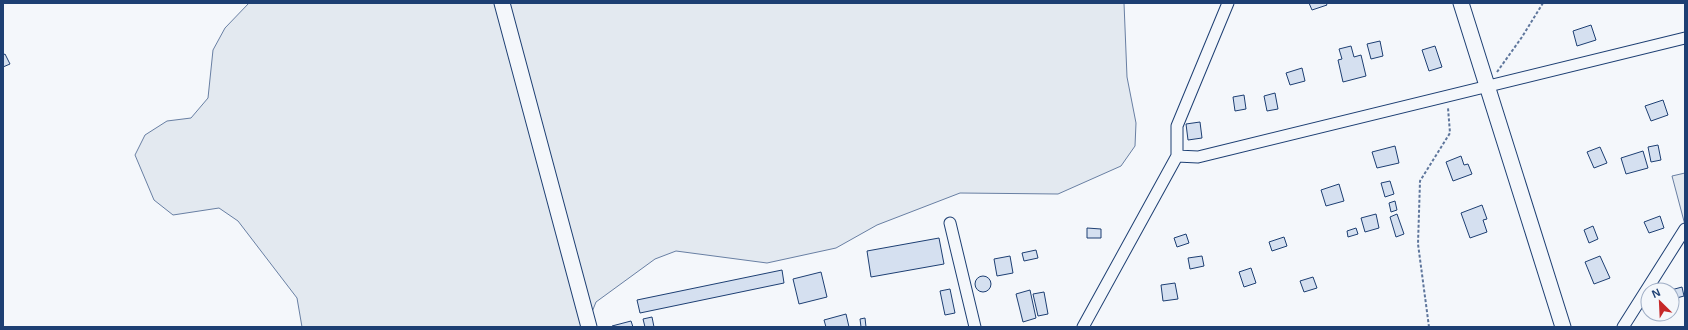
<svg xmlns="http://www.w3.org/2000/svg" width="1688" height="330" font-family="Helvetica,sans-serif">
<rect width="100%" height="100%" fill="#f4f7fb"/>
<path fill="#e3e9f0" stroke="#687fa3" d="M249 3H1124L1127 77 1136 123 1135 146 1121 166 1058 194 960 193 877 225 836 248 767 263 676 251 655 259 596 302 586 327H302L297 298 238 221 219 208 173 215 154 200 135 155 145 135 167 121 191 118 208 98 213 50 225 28Z
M1685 173V225L1672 176Z"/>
<path fill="#d5e0f0" stroke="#1d3f73" d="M1309 3H1326L1327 5 1312 10Z
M1591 25 1596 40 1577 46 1573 31Z
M1380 41 1383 56 1371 59 1367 44Z
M1351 46 1354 57 1361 55 1366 76 1343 82 1338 60 1342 59 1339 49Z
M1435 46 1442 67 1429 71 1422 50Z
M5 54 10 64 3 67V55Z
M1302 68 1305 81 1290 85 1286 73Z
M1275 93 1278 109 1267 111 1264 96Z
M1244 95 1246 109 1235 111 1233 97Z
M1663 100 1668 115 1651 121 1645 106Z
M1200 122 1202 138 1188 140 1186 124Z
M1658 145 1661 160 1651 162 1648 147Z
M1395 146 1399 163 1377 168 1372 152Z
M1600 147 1607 163 1594 168 1587 152Z
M1643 151 1648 168 1626 174 1621 158Z
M1461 156 1464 165 1468 164 1472 174 1453 181 1446 162Z
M1390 181 1394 194 1385 197 1381 183Z
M1339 184 1344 201 1326 206 1321 190Z
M1395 201 1397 210 1391 212 1389 203Z
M1482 205 1487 219 1483 220 1487 232 1470 238 1461 213Z
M1376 214 1379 228 1365 232 1361 218Z
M1397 214 1404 234 1396 237 1390 217Z
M1660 216 1664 228 1649 233 1644 222Z
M1593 226 1598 239 1589 243 1584 230Z
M1087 228 1101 229V238H1087Z
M1356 228 1358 234 1348 237 1347 231Z
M1186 234 1189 243 1177 247 1174 238Z
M1284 237 1287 246 1272 251 1269 242Z
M939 238 944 264 871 277 867 251Z
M1036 250 1038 258 1024 261 1022 253Z
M1010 256 1013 273 997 276 994 259Z
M1202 256 1204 266 1190 269 1188 258Z
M1600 256 1610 278 1594 284 1585 262Z
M1251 268 1256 283 1244 287 1239 272Z
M782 270 784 283 640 313 637 300Z
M821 272 827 297 799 304 793 279Z
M975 284a8 8 0 1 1 16 0a8 8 0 1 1-16 0Z
M1313 277 1317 288 1304 292 1300 281Z
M1175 283 1178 299 1163 301 1161 285Z
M1682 287 1684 296 1673 299 1671 290Z
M950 289 955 313 945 315 940 291Z
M1030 290 1036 318 1023 322 1016 294Z
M1044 292 1048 314 1038 316 1033 294Z
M846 314 849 327H826L824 320Z
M652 317 654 327H645L643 319Z
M865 318 866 327H861L860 319Z
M631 321 633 327H612V326Z"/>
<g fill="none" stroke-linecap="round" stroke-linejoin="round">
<g stroke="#1d3f73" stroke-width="13">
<path id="street" d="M1177 156 1198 157 1685 38
M950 223 975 327
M1083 327 1177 156V126L1228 3
M1623 327 1685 229"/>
</g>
<g stroke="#1d3f73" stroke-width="17">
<path id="secondary" d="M502 3 589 327
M1461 3 1563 327"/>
</g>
<path stroke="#5e769c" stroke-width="2" stroke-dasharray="3 2" stroke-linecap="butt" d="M1497 72 1522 37 1543 3
M1429 327 1418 244 1420 181 1450 133 1448 108"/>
<use href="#street" stroke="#f4f7fb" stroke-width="11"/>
<use href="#secondary" stroke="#f4f7fb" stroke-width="15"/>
</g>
<rect width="1688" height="330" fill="none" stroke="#1d3f73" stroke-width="8"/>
<g transform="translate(1660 302) rotate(336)"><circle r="19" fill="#f4f7fb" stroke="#9eadc5"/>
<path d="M0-3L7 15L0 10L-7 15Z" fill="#c62828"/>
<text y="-6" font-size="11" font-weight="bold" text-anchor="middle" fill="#1d3f73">N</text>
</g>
</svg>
